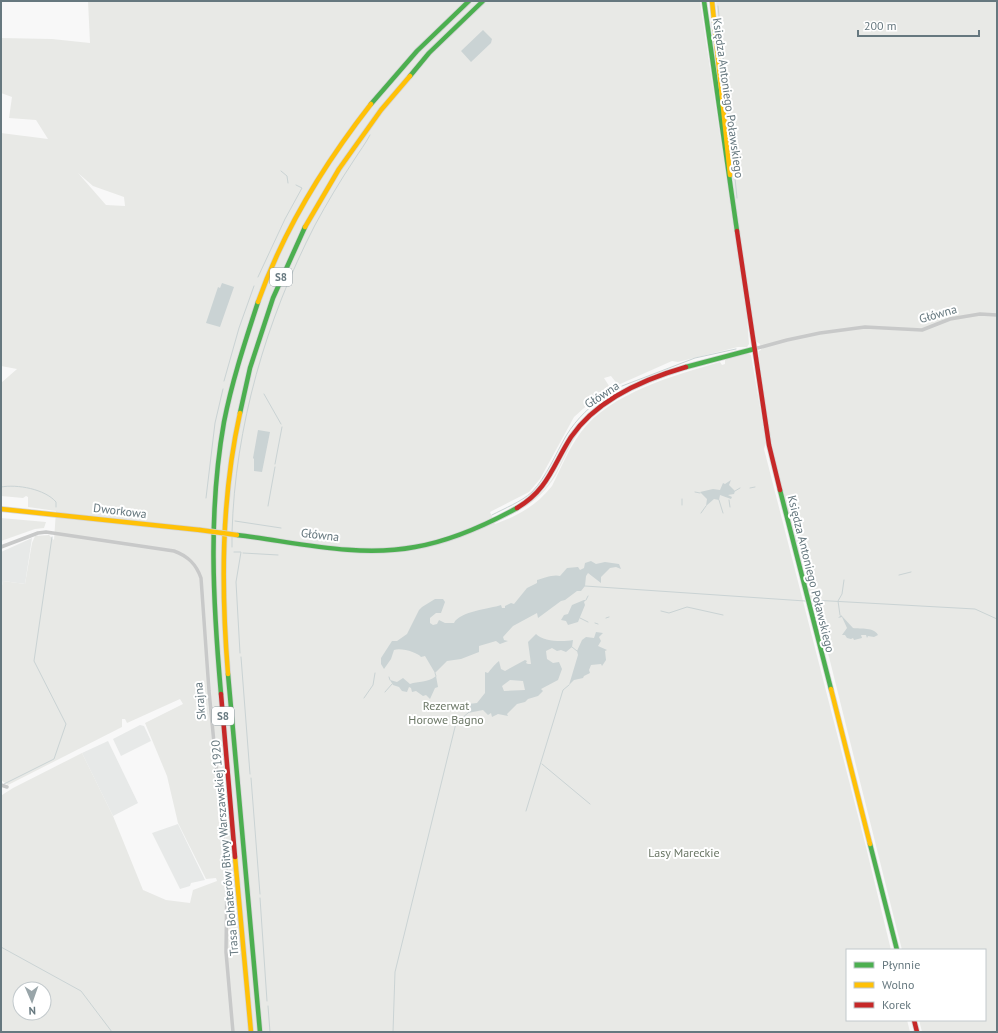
<svg xmlns="http://www.w3.org/2000/svg" width="998" height="1033" font-family="'PT Sans',sans-serif">
<rect width="100%" height="100%" fill="#f8f8f8"/>
<path fill="#e7e9e8" d="M32 538 25 584 3 581 1 590V552Z
M140 725 144 726 151 741 121 756 113 739Z
M108 741 138 803 113 816 82 753Z
M178 824 205 880 191 883 190 886 180 889 152 833Z"/>
<path fill="#e8e9e6" fill-rule="evenodd" d="M88 1H700L747 317 749 344 747 347H738L678 362 672 361 618 385 611 376 604 378 611 389 593 400 574 417 540 479 529 492 490 512 494 521C519 511 542 498 555 474 563 460 568 444 578 431 582 426 587 419 592 415 619 394 682 365 717 360 678 372 617 391 588 420 573 436 566 456 556 475 542 499 520 512 494 522L495 524C518 516 537 505 552 486 561 468 569 448 581 432 610 393 675 375 720 362L722 365 725 364V360C731 356 745 351 751 355L766 442 764 449 866 847 891 950H847V1020H907L910 1032H1V792L2 795 13 788 82 753 113 816 143 890 166 900 190 903 193 890 217 881 216 878 206 879 178 823 167 776 145 723 183 704 180 699 127 723 125 719H122V727L8 785 1 780V590L3 581 25 584 32 543 35 536 49 535 54 540 56 511 28 507V497L26 496 23 498 1 496V383L17 369 1 366V133L48 139 36 120 9 118 12 97 1 93V38L52 39 90 43ZM78 173 93 186 124 197 125 206 106 205ZM20 989H44V1013H20Z
M716 1H997V1032H922L919 1020H985V950H902L829 657 825 643 821 641 779 477 770 435 759 357V351L761 350 760 344 757 342 754 326 735 200Z
M1 518 46 522 44 528 35 529 1 541Z"/>
<path fill="#cad3d4" fill-rule="evenodd" d="M483 30 492 39 491 43 471 62 461 51Z
M222 283 234 287 220 327 206 323 218 287 220 288Z
M258 430 270 432 262 472 254 471V459L253 458Z
M731 480 729 485 735 491 734 494 728 495 732 497 731 499 720 495 719 500 714 499 706 506 707 499 700 492 713 489 720 490 723 483 725 484Z
M591 561 596 564 605 562 619 564 621 569 616 567 610 568 601 577V583L588 573 586 576 585 586 581 591H577L565 600 561 601 538 618 537 613 513 626 503 637 504 640 508 641 500 644 496 641 479 646V652L461 659 447 661 435 673 425 656 421 657C419 653 401 647 394 650L391 659 384 669 381 664V658L392 641H397L407 634 419 610 422 607 435 599H443L445 602 441 613H436L430 618V623L433 625 437 624 439 620 445 623H454C460 611 490 609 501 605L502 608H505V606L511 603 514 604 527 588 537 583V580C543 578 554 574 560 576L567 568 578 567 580 570 584 568 585 563Z
M584 600H586L584 602 585 605 578 622 568 625 566 621 561 620 564 615 568 614 572 605Z
M841 615 853 628C861 629 874 627 878 635L874 637 868 636 867 638 866 635H861L862 638 854 640 853 638 851 639 847 638 845 635H842L847 628 842 617 838 618Z
M596 632 603 633 599 637 601 641 598 646 607 650 605 651 606 660 602 666 601 664 591 665 589 670 590 673 584 676 583 678 574 680 569 685 578 655 577 651 582 640 586 637 594 638Z
M536 634C543 642 564 642 573 640L572 647 566 652 561 650 557 651 552 648 546 651 547 659 553 663 559 662 562 669 558 680 541 689 543 691 538 696 528 699 525 702 517 704 507 714 508 716 498 714 492 717 491 713 488 715 483 710 468 713V704L477 703 485 693V672L488 673C490 670 497 662 499 661L501 669 505 671 525 660 527 661 526 663 528 664H531L528 642ZM510 680 523 681 525 690 504 691 502 686Z
M436 676 438 687 435 688 430 699 426 695 423 696 416 691 412 692 411 688 409 687 407 692 402 691 399 687 393 685 390 680 397 682 403 678 410 684C418 681 428 683 436 676Z"/>
<g fill="none" stroke-linecap="round" stroke-linejoin="round">
<path stroke="#cad3d4" stroke-width="1" d="M718 6 737 198
M281 171 287 176 288 183
M258 277 285 219 302 188 296 185
M224 381 239 328 254 286
M622 386 695 358 736 349
M264 394 281 424
M275 464 282 427
M1 487C17 484 45 489 56 502V507
M750 488 755 487
M735 491 740 488
M695 492 700 493
M206 498 215 423 223 389
M719 500 723 513
M729 500 730 507
M682 505V499
M268 506 275 467
M701 513 706 506
M492 515C505 508 521 502 532 492 547 476 555 455 566 436 577 418 591 405 609 393
M235 521 281 528
M232 533C235 426 266 320 315 225 327 203 340 181 354 160 359 152 366 143 370 135
M232 547V536
M234 552H241L236 582 240 653
M243 553 278 555
M899 575 911 572
M585 586 805 601
M586 600 588 596
M812 600 975 609 997 619
M661 611 669 613 687 607 723 615
M840 615 838 601 842 594 844 580
M580 618 588 622
M606 618 609 617
M595 623 598 624
M572 647 577 651
M241 657 250 774
M435 673 436 676
M389 677 390 680
M385 692 392 684
M364 698 373 685 375 673
M542 764 590 804
M251 778 260 894
M4 784 54 759 66 724 34 661 52 537
M526 811 563 690 569 685
M260 898 267 1001
M1 947 81 991 112 1032
M268 1006 270 1032
M393 1032 395 972 456 723 468 713"/>
<g stroke="#d3d4d5" stroke-width="6">
<path id="fast" d="M704 1 737 231
M410 76 429 53 483 1
M371 104 417 51 469 1
M686 367 754 349
M240 413 250 368 273 298 305 227
M780 490 831 689
M237 535C295 542 357 558 415 547 450 541 486 525 517 508
M228 674 260 1032
M221 694C213 603 208 512 224 422 232 381 245 342 258 302
M870 844 897 950"/>
</g>
<g stroke="#d3d4d5" stroke-width="6">
<path id="slow" d="M712 1 730 175
M305 227 339 169 381 110 410 76
M258 302C283 231 325 163 371 104
M1 509 200 530
M228 674C221 587 221 499 240 413
M831 689 870 844
M235 857 251 1032"/>
</g>
<g stroke="#d3d4d5" stroke-width="6">
<path id="jam" d="M737 231 769 445 780 490
M517 508C548 490 553 465 571 437 597 399 644 379 686 367
M221 694 235 857
M914 1020 917 1032"/>
</g>
<path stroke="#c8c9c9" stroke-width="3.5" d="M754 349 787 340 820 333 865 327 922 330 950 319 980 314 997 315
M1 547 38 533 46 532 174 551C188 556 196 564 201 578L209 691 227 878 226 952 233 1032
M1 785 7 787"/>
<use href="#fast" stroke="#4caf50" stroke-width="4.5"/>
<use href="#slow" stroke="#ffc107" stroke-width="4.5"/>
<use href="#jam" stroke="#c62828" stroke-width="4.5"/>
<g stroke="#d3d4d5" stroke-width="6" stroke-linecap="butt">
<path id="slow-bridge" d="M200 530 237 535"/>
</g>
<use href="#slow-bridge" stroke="#ffc107" stroke-width="4.5"/>
</g>
<g text-anchor="middle" stroke-width="4" stroke-linejoin="round" paint-order="stroke">
<g fill="#fff" stroke="#94a0a5" stroke-width="1">
<rect x="270" y="268" width="22" height="18" rx="3"/>
<rect x="212" y="707" width="22" height="18" rx="3"/>
</g>
<g font-size="11" font-weight="bold" fill="#66787f">
<text x="281" y="281">S8</text>
<text x="223" y="720">S8</text>
</g>
<g font-size="12" fill="#66787f" stroke="#fff">
<text transform="translate(728 98) rotate(82)" y="4">Księdza Antoniego Poławskiego</text>
<text transform="translate(938 314) rotate(-16)" y="4">Główna</text>
<text transform="translate(602 395) rotate(-33)" y="4">Główna</text>
<text transform="translate(120 511) rotate(7)" y="4">Dworkowa</text>
<text transform="translate(320 535) rotate(7)" y="4">Główna</text>
<text transform="translate(811 574) rotate(76)" y="4">Księdza Antoniego Poławskiego</text>
<text transform="translate(200 701) rotate(-95)" y="4">Skrajna</text>
<text transform="translate(225 848) rotate(-95)" y="4">Trasa Bohaterów Bitwy Warszawskiej 1920</text>
</g>
<g font-size="12" fill="#6b7766" stroke="#fff">
<text x="446" y="710">Rezerwat<tspan x="446" dy="14">Horowe Bagno</tspan></text>
<text x="684" y="857">Lasy Mareckie</text>
</g>
</g>
<rect width="998" height="1033" fill="none" stroke="#66787f" stroke-width="4"/>
<rect x="846" y="949" width="140" height="72" fill="#ffffff" stroke="#c2c9cc"/>
<rect x="854" y="962" width="20" height="6" fill="#4caf50" stroke="#c2c9cc"/>
<text x="882" y="969" font-size="12" fill="#66787f">Płynnie</text>
<rect x="854" y="982" width="20" height="6" fill="#ffc107" stroke="#c2c9cc"/>
<text x="882" y="989" font-size="12" fill="#66787f">Wolno</text>
<rect x="854" y="1002" width="20" height="6" fill="#c62828" stroke="#c2c9cc"/>
<text x="882" y="1009" font-size="12" fill="#66787f">Korek</text>
<g transform="translate(32 1001) rotate(178)"><circle r="19" fill="#ffffff" stroke="#c2c9cc"/>
<path d="M0-3L7 15L0 10L-7 15Z" fill="#99a5a9"/>
<text y="-6" font-size="11" font-weight="bold" text-anchor="middle" fill="#66787f">N</text>
</g>
<path d="M858 30v6h121v-6" fill="none" stroke="#66787f" stroke-width="2"/>
<text x="864" y="30" font-size="12" fill="#66787f" stroke="#ffffff" stroke-width="3" paint-order="stroke">200 m</text>
</svg>
